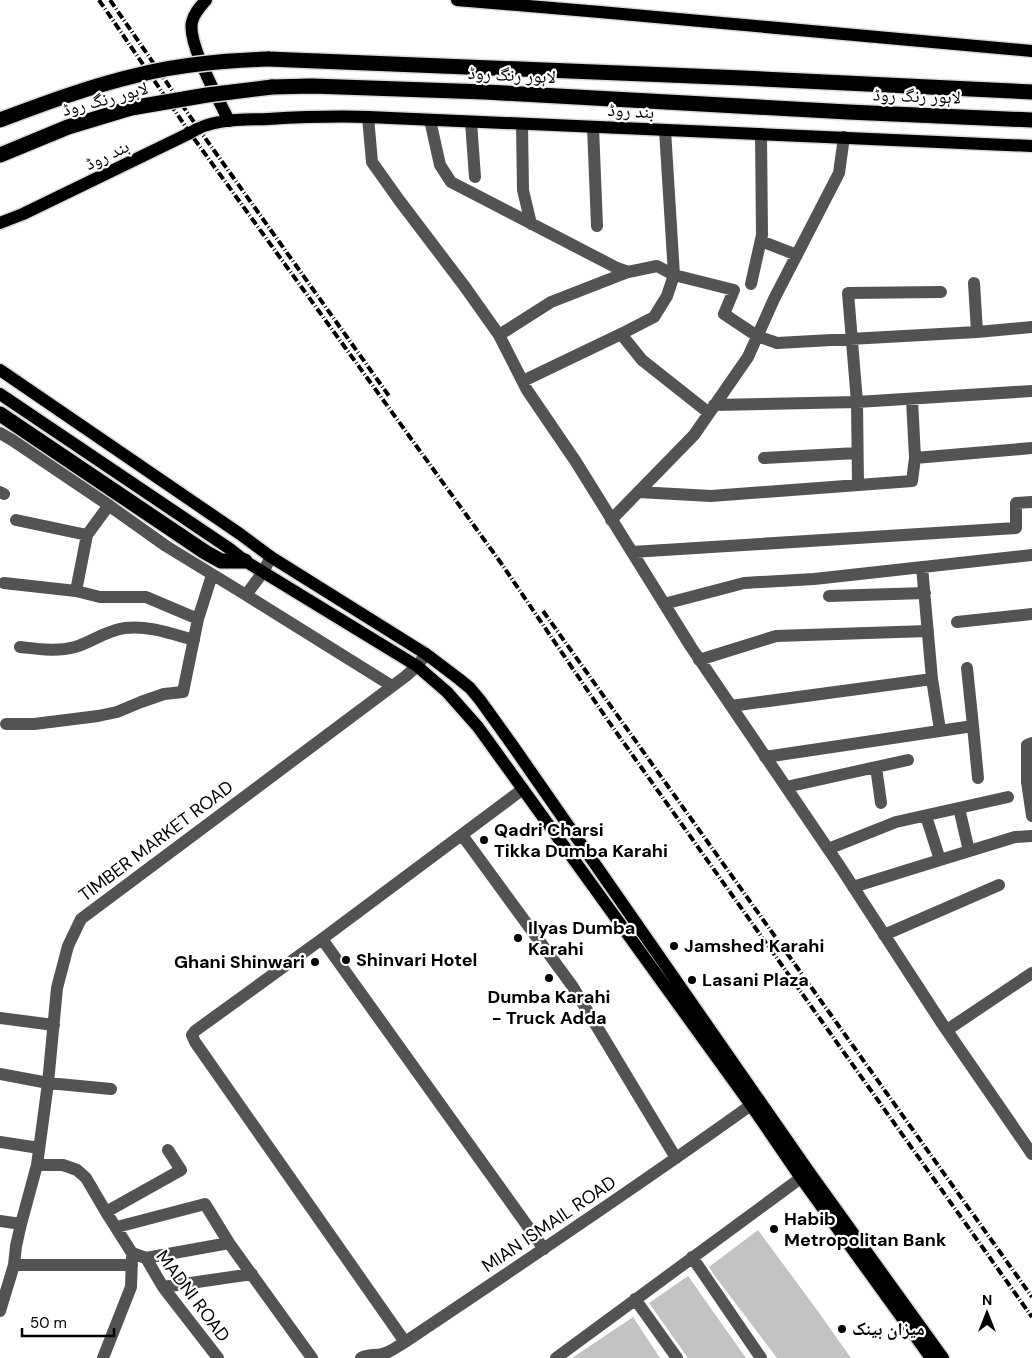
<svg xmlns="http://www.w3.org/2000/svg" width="1032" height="1358" font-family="'DM Sans','Noto Naskh Arabic',sans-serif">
<rect width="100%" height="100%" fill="#fff"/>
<path fill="#c3c3c3" d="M758 1230 817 1310 851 1358H777L714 1275 709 1267Z
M688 1276 746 1358H688L649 1303Z
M633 1317 660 1358H572Z"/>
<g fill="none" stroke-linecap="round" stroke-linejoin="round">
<g stroke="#dbdbdb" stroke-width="15">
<path id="major" d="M206 0C200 7 194 13 192 22 187 43 219 100 229 121
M457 0 600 12 1032 51
M0 223 23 214 190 133C212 118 243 120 268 119 302 117 335 116 368 117L1032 146
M0 370 240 534 271 557 426 654 459 679 470 688 480 700 513 746 809 1172 943 1358
M0 394 230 549 245 561 417 666 447 692 478 727 751 1105 801 1178 931 1358"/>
</g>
<g stroke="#dbdbdb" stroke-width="18">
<path id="highway" d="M268 59 743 78 1032 92
M272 87 312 86 485 92 848 112 1032 120
M0 155 68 127 131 108
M0 414 205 552 221 561H245"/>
</g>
<path stroke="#535353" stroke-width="12" d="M368 117 372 162 399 200 465 287 499 335 527 390 576 462 691 647 839 865 941 1022 1032 1154
M430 120 440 165 451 182 617 268 628 272 657 266 674 275 734 290 724 314 757 336 777 343 977 332 1032 327
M471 122 475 177
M522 124 523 190 531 224
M593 127 597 226
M761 241 797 255
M974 283 977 332
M751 284 762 235 761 134
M621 334 642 360 709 413
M499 335 551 302 628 272
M523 381 621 334 654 317 667 296 674 275 665 130
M912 399 915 458
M714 405 857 402 1032 391
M0 433 12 440 104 502 166 546 246 595 263 572 271 557
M764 458 857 453
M858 485 857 402 848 293 941 292
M0 492 4 494
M638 492 711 496 912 481 915 458 1032 448
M16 520 87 535
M611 520 694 435 748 357 774 299 839 173 844 137
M632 552 1016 528V503L1032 502
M922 567 932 679 940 730
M4 583 76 591 100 597H146L198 619
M76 591 87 535 109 505
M246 595 392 686
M829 596 925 593
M664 604 744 583 814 579 1032 555
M957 622 1032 614
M20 647C38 649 57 652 75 647 92 642 107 630 125 628 148 625 172 634 194 640
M699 660 776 636 928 631
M731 706 932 679
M6 724H34L98 716 117 712 141 702 164 694 183 692 198 619 212 575
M973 726 978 778
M1032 743 1027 745V782L1032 816
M765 757 973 726 967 668
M876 767 881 803
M786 787 908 760
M959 808 969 851
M462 835 573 987 676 1158
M828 849 896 822 1008 797
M940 860 1015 837 1032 836
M853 887 940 860 926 816
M884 935 999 885
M322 939 544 1249
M0 1018 54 1025
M947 1030 1032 973
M0 1074 48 1083 111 1089
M0 1142 39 1148
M37 1165H63L77 1170 86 1178 106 1212 132 1253 146 1258 163 1287 218 1358
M106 1212 181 1170 168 1150
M0 1221 21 1224
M117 1227 205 1204 229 1243 312 1358
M692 1257 761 1358
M146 1258 229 1243
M14 1265H132
M163 1287 252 1274
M635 1299 677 1358
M0 1311 14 1265 16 1246 21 1224 37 1165 48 1083 57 988 68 946 81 919 406 676 417 666 426 654
M405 1342 195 1042 192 1035 195 1031 322 939 523 789
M103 1358 131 1287 132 1258
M361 1358C368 1354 374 1356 382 1354 390 1353 398 1346 405 1342 521 1264 637 1187 751 1105
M556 1358 809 1172"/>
<use href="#major" stroke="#000" stroke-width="12"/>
<use href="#highway" stroke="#000" stroke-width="15"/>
<path stroke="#000" stroke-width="4" stroke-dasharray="8 2.5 1 2.5" stroke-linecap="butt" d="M99 0 190 133 501 563 609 722 1032 1317
M110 0 198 128 389 396
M543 611 1032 1297"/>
<g stroke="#dbdbdb" stroke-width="18" stroke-linecap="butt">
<path id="highway-bridge" d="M131 108 207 95 272 87
M0 120C45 103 91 86 138 75 181 64 224 61 268 59"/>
</g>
<use href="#highway-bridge" stroke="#000" stroke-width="15"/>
</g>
<g fill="#000" stroke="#fff" stroke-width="2">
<circle cx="484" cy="840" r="5"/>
<circle cx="518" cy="938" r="5"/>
<circle cx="674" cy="946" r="5"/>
<circle cx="346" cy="960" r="5"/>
<circle cx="315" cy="962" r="5"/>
<circle cx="549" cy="978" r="5"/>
<circle cx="692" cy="980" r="5"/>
<circle cx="774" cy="1229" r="5"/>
<circle cx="842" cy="1329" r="5"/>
</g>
<g text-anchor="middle" stroke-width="4.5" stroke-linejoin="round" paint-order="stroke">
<g font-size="18" fill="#000" stroke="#fff">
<text transform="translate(512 75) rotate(3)" y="6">لاہور رنگ روڈ</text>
<text transform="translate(917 96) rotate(2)" y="6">لاہور رنگ روڈ</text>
<text transform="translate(105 99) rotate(-15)" y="6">لاہور رنگ روڈ</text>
<text transform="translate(631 111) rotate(3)" y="6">بند روڈ</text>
<text transform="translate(107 155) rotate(-26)" y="6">بند روڈ</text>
<text transform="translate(156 841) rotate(-37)" y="6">TIMBER MARKET ROAD</text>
<text transform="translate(549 1224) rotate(-34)" y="6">MIAN ISMAIL ROAD</text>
<text transform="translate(193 1296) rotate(53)" y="6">MADNI ROAD</text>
</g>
<g font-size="18" font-weight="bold" fill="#000" stroke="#fff" text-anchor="start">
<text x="494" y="836">Qadri Charsi<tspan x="494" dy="21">Tikka Dumba Karahi</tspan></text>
<text x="528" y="934">Ilyas Dumba<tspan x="528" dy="21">Karahi</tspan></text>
<text x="684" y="952">Jamshed Karahi</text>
<text x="356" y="966">Shinvari Hotel</text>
<text x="305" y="968" text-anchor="end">Ghani Shinwari</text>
<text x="702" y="986">Lasani Plaza</text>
<text x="549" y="1003" text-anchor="middle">Dumba Karahi<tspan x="549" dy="21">- Truck Adda</tspan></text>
<text x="784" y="1225">Habib<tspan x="784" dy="21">Metropolitan Bank</tspan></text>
<text x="852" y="1335">میزان بینک</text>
</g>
</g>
<g transform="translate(987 1313)" stroke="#ffffff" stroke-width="4" paint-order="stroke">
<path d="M0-4L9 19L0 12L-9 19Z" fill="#000000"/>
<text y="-8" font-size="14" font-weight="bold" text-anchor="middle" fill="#000000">N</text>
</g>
<path d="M22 1328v8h92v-8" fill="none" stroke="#000000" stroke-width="2.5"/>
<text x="30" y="1328" font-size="15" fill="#000000" stroke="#ffffff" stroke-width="4" paint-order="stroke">50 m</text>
</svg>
